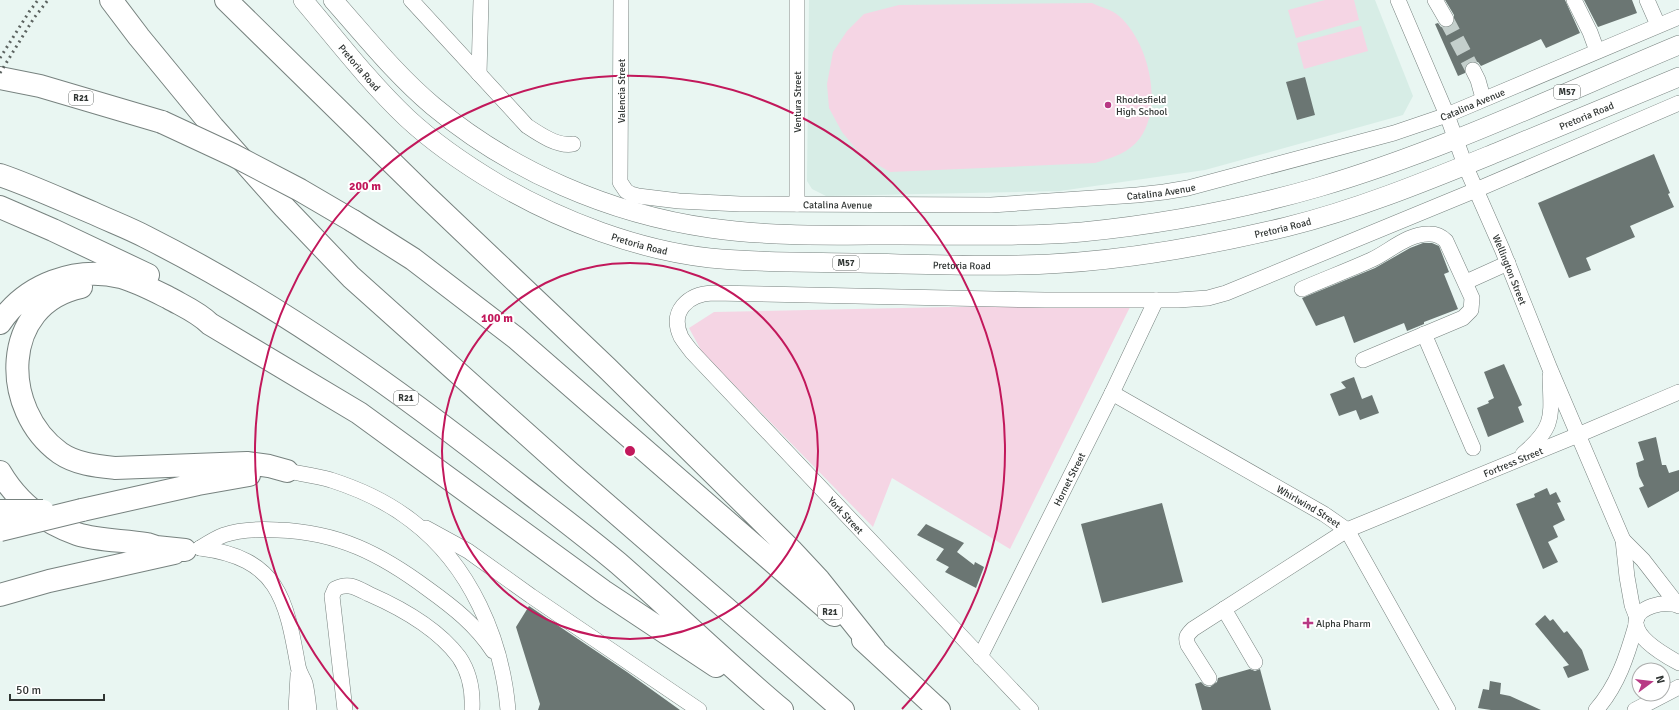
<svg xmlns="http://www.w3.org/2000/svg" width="1679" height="710" font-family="Signika,sans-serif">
<rect width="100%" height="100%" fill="#e9f6f2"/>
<path fill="#d7ede6" d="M809 0H1375L1413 96 1403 115 1205 170 1060 191 826 196 812 189 807 181Z"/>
<path fill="#f5d5e4" d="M1325 0H1354L1359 20 1296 38 1288 10Z
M1092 3C1100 7 1113 10 1119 16 1148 41 1164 105 1140 138 1129 153 1112 158 1095 163L890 172 861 155 842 132 829 108 827 84 833 52 847 31 864 14 899 5Z
M1361 26 1368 51 1304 69 1297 43Z
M1132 303 1010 549 892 478 873 527 702 352 689 328 714 312Z"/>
<path fill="#6b7673" d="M1445 0H1565L1580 33 1546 48 1541 39 1481 66 1478 62H1469L1465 65V73L1458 76 1435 24 1438 23 1441 27 1446 28 1451 27 1454 23V15Z
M1584 0H1632L1637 13 1598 27Z
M1305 77 1315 115 1297 120 1286 82Z
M1654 154 1670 193 1668 194 1674 207 1630 226 1635 237 1586 258 1591 270 1569 278 1538 203Z
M1423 243H1432L1439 246 1449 272 1444 274 1458 309 1424 322V324L1407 331 1404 323 1354 343 1344 316 1316 326 1302 298 1375 268 1410 248Z
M1504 364 1522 405 1518 407 1524 422 1488 437 1477 408 1489 403 1488 401 1494 398 1484 372Z
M1354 377 1362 399 1372 395 1379 413 1360 420 1356 410 1339 416 1330 394 1346 388 1341 382Z
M1656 437 1662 465H1666L1669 473 1679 470V491L1648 508 1639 488 1644 486 1639 476 1636 463 1644 460 1638 442Z
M1547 488 1550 495 1556 492 1561 502 1557 503 1565 520 1553 526 1558 537 1548 542 1558 562 1543 569 1516 504 1535 497 1534 494Z
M1162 503 1183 582 1102 603 1081 524Z
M926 524 964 543 957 552 974 565 975 562 984 567 976 588 945 572 949 567 936 560 944 549 917 535Z
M529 606 627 672 680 710H538L540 704 516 627Z
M1545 615 1550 621 1553 619 1564 633 1567 631 1582 650 1589 670 1568 678 1563 667 1569 665 1535 624Z
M1250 669 1255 671 1260 669 1271 710H1202L1195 684 1201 682 1205 686 1210 687 1217 682 1218 678Z
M1490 681 1501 683 1500 694 1510 696 1541 710H1491L1478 708 1483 689 1489 690Z"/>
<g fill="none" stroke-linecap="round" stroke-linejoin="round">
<path stroke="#c4cfcc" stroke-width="15" stroke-dasharray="15 8" stroke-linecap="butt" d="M1446 19 1473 70"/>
<g stroke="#77827f" stroke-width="16">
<g id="minor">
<path d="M411 0 527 126C539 134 558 147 573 144"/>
<path id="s1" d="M621 0 620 182 626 191 631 194 638 196 679 201 740 204 991 205 1137 195 1164 192 1188 188 1394 133 1447 115 1679 17"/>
<path id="s2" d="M1398 0 1447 115 1465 165 1502 249 1550 369 1623 540 1627 577 1632 605 1637 618"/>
<path d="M1435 0 1446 19"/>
<path d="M1574 0 1590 32 1597 51"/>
<path d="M1647 0 1658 25"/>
<path d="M1473 70 1478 80 1483 98"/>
<path d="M479 74 481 0"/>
<path d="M797 204V0"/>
<path d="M1466 282 1508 263"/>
<path d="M1302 289C1325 279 1349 270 1371 260 1389 252 1408 233 1430 234 1436 234 1442 237 1446 241L1472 298 1471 310 1463 318 1363 360"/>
<path d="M1424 334 1473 448"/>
<path id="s3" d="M1112 393 1324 514 1347 530 1448 710"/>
<path d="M1523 454C1556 426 1551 416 1550 376"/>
<path d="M287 471C302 474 317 476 331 480 359 489 389 503 412 521 470 565 502 639 508 710"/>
<path d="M426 528 468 551 531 596 699 710"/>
<path d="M1623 540 1643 560 1677 604"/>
<path d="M200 548C208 543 216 538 224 535 242 529 260 529 278 530 338 532 381 554 428 589 453 607 476 625 493 651"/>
<path d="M200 548C278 558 286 598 298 666 299 673 303 677 305 683 307 691 308 701 309 710"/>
<path d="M1679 606C1667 599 1634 607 1636 624 1638 640 1666 656 1679 663"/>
<path d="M1224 609 1255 662"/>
<path id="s4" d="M980 657 1112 393 1156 300"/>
<path id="s5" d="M1209 678 1188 645C1185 637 1187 635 1193 629L1347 530 1578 435 1679 392"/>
<path d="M296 710 298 675"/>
<path d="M345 710 332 596 335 589C339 587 344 585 350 586 356 587 363 591 369 594 401 608 438 629 459 657 470 673 473 691 472 710"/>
<path d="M1031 710 692 352C688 347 684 342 681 337 669 311 688 294 713 293L1045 300H1178L1208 298 1226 293 1476 190 1679 103"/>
<path d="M1596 710C1618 685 1627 656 1636 625"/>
<path d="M1635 710 1679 687"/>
</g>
</g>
<g stroke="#77827f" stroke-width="20">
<g id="major">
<path id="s6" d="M303 0C337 40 369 82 407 118 435 144 466 165 498 184 561 221 638 250 710 258 760 263 810 262 860 263 913 264 966 266 1018 265 1105 264 1202 247 1286 227 1359 209 1429 180 1498 152 1558 127 1619 102 1679 77"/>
<path d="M333 0C365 36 396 75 433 106 511 171 610 214 710 228 773 237 837 235 900 235 961 235 1022 237 1082 232 1162 224 1243 209 1319 187 1442 151 1561 94 1679 45"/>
</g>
</g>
<g stroke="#77827f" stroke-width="24">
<path id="highway" d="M111 0 139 37 213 127 285 208 351 277 570 473 843 710
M226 0 425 195 607 368 791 550 819 580 875 650
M0 78 40 86 162 122
M0 175C32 186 62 200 93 213 110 221 129 228 146 237 281 305 405 394 524 489 555 513 587 537 618 563 673 611 726 663 782 710
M0 207 53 230 148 275
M353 221 413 259 516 338 834 615
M81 287C0 304 0 410 60 453 76 464 96 466 115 468L247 463 269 466 287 471
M0 323C26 284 76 266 121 277 138 282 153 290 169 298 183 306 198 312 210 324L359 413 603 591 716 666
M0 472C17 501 44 523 77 534 99 541 124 540 147 544L156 547 185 550
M82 510 198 484 249 475
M0 595 49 581 174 553
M863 640 939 710"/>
</g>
<use href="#minor" stroke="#fff" stroke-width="15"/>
<use href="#major" stroke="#fff" stroke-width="19"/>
<use href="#highway" stroke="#fff" stroke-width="22"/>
<path stroke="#5c6360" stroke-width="3" stroke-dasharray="2 4" stroke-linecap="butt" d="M0 58 29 12 38 0
M0 73 34 18 48 0"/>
<g stroke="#77827f" stroke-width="24" stroke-linecap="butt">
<path id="highway-bridge" d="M162 122 233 155 300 190 353 221
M0 511H43
M0 530 82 510"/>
</g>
<use href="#highway-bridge" stroke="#fff" stroke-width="22"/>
</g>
<g fill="none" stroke="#c2185b" stroke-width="2">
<circle cx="630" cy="451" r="188"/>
<path d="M358 709A375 375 0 1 1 902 709"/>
</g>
<g fill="#b83984" stroke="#fff" stroke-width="1.5">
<circle cx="1108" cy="105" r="4"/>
<path d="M1306 617h4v4h4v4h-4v4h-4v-4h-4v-4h4z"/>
</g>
<g text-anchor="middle" stroke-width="4" stroke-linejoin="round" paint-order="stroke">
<g fill="#fff" stroke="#6e7270" stroke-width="1">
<rect x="1554" y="85" width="26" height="14" rx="3"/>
<rect x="69" y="91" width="24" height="14" rx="3"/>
<rect x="833" y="256" width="26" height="14" rx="3"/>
<rect x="394" y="391" width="24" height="14" rx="3"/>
<rect x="818" y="605" width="24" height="14" rx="3"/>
</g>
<g font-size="9" font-weight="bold" fill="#303533">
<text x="1567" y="95">M57</text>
<text x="81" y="101">R21</text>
<text x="846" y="266">M57</text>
<text x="406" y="401">R21</text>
<text x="830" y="615">R21</text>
</g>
<g font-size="10" fill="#303533" stroke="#fff">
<text dy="4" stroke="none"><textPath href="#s6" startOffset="88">Pretoria Road</textPath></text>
<text transform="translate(621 91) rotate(-90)" y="4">Valencia Street</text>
<text transform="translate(797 102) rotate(-90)" y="4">Ventura Street</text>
<text dy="4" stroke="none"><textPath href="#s1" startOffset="1054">Catalina Avenue</textPath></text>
<text dy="4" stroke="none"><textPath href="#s6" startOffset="1396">Pretoria Road</textPath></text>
<text dy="4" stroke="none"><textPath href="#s1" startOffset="730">Catalina Avenue</textPath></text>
<text dy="4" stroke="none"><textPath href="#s1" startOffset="406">Catalina Avenue</textPath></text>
<text dy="4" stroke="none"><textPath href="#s6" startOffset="1072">Pretoria Road</textPath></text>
<text dy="4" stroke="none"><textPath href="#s6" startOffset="424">Pretoria Road</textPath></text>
<text dy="4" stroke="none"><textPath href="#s6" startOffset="748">Pretoria Road</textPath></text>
<text dy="4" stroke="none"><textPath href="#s2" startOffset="292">Wellington Street</textPath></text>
<text dy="4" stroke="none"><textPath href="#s5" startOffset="420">Fortress Street</textPath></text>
<text dy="4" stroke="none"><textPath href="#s4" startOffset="199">Hornet Street</textPath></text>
<text dy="4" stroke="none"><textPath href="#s3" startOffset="227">Whirlwind Street</textPath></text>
<text transform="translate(846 515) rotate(47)" y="4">York Street</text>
</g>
<g font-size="10" fill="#303533" stroke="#fff" text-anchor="start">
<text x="1116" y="103">Rhodesfield<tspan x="1116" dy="12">High School</tspan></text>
<text x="1316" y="627">Alpha Pharm</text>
</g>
</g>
<circle cx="630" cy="451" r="6" fill="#c2185b" stroke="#fff" stroke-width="2"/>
<g font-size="12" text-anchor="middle" font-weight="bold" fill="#c2185b" stroke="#fff" stroke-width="4" stroke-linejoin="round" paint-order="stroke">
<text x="365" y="190">200 m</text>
<text x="497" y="322">100 m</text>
</g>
<g transform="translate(1651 682) rotate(75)"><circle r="19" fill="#ffffff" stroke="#acaead"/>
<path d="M0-3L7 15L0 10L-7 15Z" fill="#b83984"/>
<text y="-6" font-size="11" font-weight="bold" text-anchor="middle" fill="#303533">N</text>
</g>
<path d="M10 694v6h94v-6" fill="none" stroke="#303533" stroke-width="2"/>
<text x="16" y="694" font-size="12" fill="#303533" stroke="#ffffff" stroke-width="3" paint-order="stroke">50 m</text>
</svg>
